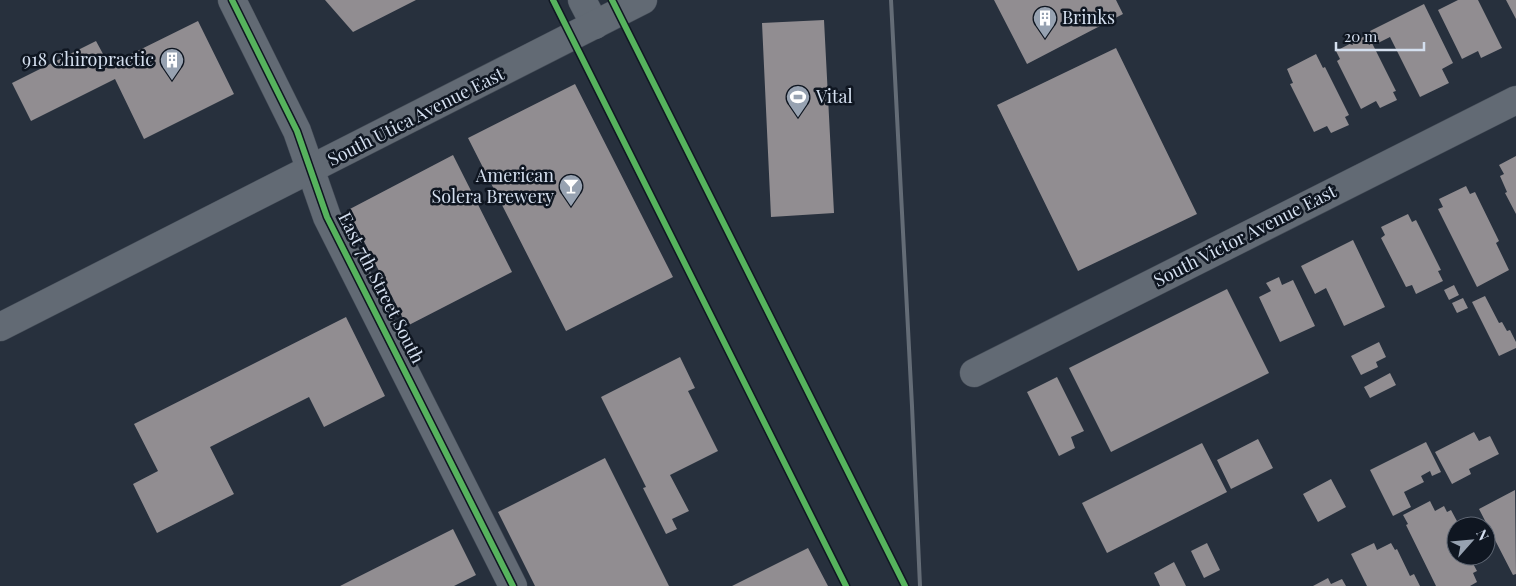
<svg xmlns="http://www.w3.org/2000/svg" width="1516" height="586" font-family="'Playfair Display',serif">
<rect width="100%" height="100%" fill="#27303d"/>
<path fill="#918d91" d="M325 0H416L353 32Z
M994 0H1116L1123 14 1027 64Z
M1458 0H1478L1502 48 1481 58 1478 51 1462 59 1438 10Z
M1506 0H1516V19Z
M1424 4 1453 63 1442 69 1449 83 1420 97 1390 37 1376 44 1370 31Z
M824 20 834 213 771 217 762 23Z
M198 21 234 94 144 139 115 79 31 121 12 83 96 41 109 65Z
M1365 36 1369 45 1372 43 1396 91 1393 92 1397 100 1380 108 1376 101 1361 109 1337 61 1340 59 1336 51Z
M1116 48 1197 214 1078 271 997 105Z
M1316 54 1323 68 1325 67 1349 115 1345 117 1349 125 1331 133 1327 126 1314 132 1290 84 1293 83 1287 69Z
M575 84 673 277 566 331 468 138Z
M453 155 512 272 407 326 348 210Z
M1516 156V214L1505 193 1507 192 1500 176 1504 174 1499 165Z
M1466 186 1470 194 1475 192 1499 241 1496 243 1509 270 1477 287 1438 209 1443 207 1439 199Z
M1408 214 1412 222 1416 220 1441 270 1438 271 1443 281 1416 294 1412 285 1406 287 1381 238 1385 235 1381 227Z
M1353 240 1385 307 1344 326 1326 288 1315 294 1301 266Z
M1279 277 1282 285 1293 280 1315 326 1280 342 1259 297 1271 291 1266 283Z
M1454 285 1459 295 1449 300 1444 290Z
M1227 289 1269 373 1111 452 1069 368Z
M1485 296 1499 323 1502 322 1507 331 1510 330 1516 342V348L1499 356 1472 302Z
M1463 298 1468 308 1457 313 1452 303Z
M346 317 385 396 324 427 309 397 210 447 234 494 157 533 133 484 158 471 134 424Z
M1379 342 1386 357 1376 362 1378 367 1361 375 1351 356Z
M680 357 695 388 688 391 718 451 670 475 689 511 672 519 677 529 666 534 643 488 646 487 601 397Z
M1390 373 1396 385 1370 398 1364 387Z
M1057 377 1084 431 1071 437 1075 448 1059 456 1027 392Z
M1474 432 1479 441 1490 436 1499 454 1469 469 1471 474 1452 484 1435 452Z
M1258 439 1273 468 1231 489 1217 460Z
M1426 442 1441 472 1432 476 1430 471 1421 476 1424 482 1404 492 1411 507 1393 516 1370 470Z
M1202 443 1227 492 1107 553 1082 503Z
M605 458 669 586H535L498 512Z
M1331 479 1346 507 1318 522 1303 494Z
M1515 490 1516 574 1513 575 1479 509Z
M1430 501 1435 511 1444 506 1447 512 1451 510 1458 523 1453 525 1456 531V556H1469L1477 571 1473 573 1477 582 1470 586H1436L1406 525 1408 524 1403 515Z
M453 529 476 575 454 586H340Z
M1207 543 1220 570 1204 578 1191 551Z
M1374 543 1377 550 1391 543 1395 550 1397 549 1410 576 1414 574 1420 586H1367L1351 554Z
M808 548 828 586H732Z
M1174 562 1186 586H1160L1154 573Z
M1328 578 1331 584 1342 579 1346 586H1313Z"/>
<g fill="none" stroke-linecap="round" stroke-linejoin="round">
<g stroke="#444c57" stroke-width="29">
<path id="minor" d="M232 0 297 131 327 217 513 586
M974 373 1516 100"/>
</g>
<g stroke="#444c57" stroke-width="29">
<path id="tertiary" d="M582 0 595 25"/>
</g>
<g stroke="#444c57" stroke-width="29">
<path id="secondary" d="M0 327 643 0"/>
</g>
<use href="#minor" stroke="#626a74" stroke-width="28"/>
<use href="#tertiary" stroke="#626a74" stroke-width="28"/>
<use href="#secondary" stroke="#626a74" stroke-width="28"/>
<path stroke="#646c76" stroke-width="4" d="M891 0 912 406 920 586"/>
<g stroke="#0f1621" stroke-width="9">
<path id="cycleway" d="M232 0 297 131 327 217 513 586
M553 0 846 586
M612 0 905 586"/>
</g>
<use href="#cycleway" stroke="#56b35d" stroke-width="6"/>
</g>
<defs>
<g id="building-pin" transform="scale(1.25)"><path d="M0 17L-7.5 6A9.5 9.5 0 1 1 7.5 6Z" fill="#97a2b1" stroke="#0f1621"/><path d="M-4-6H4V6H1V3H-1V6H-4ZM-2.5-4.3h1.7v1.8h-1.7ZM.8-4.3h1.7v1.8H.8ZM-2.5-1h1.7V.8h-1.7ZM.8-1h1.7V.8H.8Z" fill="#fff"/></g>
<g id="stadium-pin" transform="scale(1.25)"><path d="M0 17L-7.5 6A9.5 9.5 0 1 1 7.5 6Z" fill="#97a2b1" stroke="#0f1621"/><path d="M0-5a6.5 5 0 1 0 0 10a6.5 5 0 1 0 0-10ZM-3.5-1.8h7v3.6h-7Z" fill="#fff"/></g>
<g id="bar-pin" transform="scale(1.25)"><path d="M0 17L-7.5 6A9.5 9.5 0 1 1 7.5 6Z" fill="#97a2b1" stroke="#0f1621"/><path d="M-6-5H6L.8 .8V4.5H3.5V6h-7V4.5H-.8V.8Z" fill="#fff"/></g>
</defs>
<g fill-rule="evenodd">
<use href="#building-pin" x="1045" y="18"/>
<use href="#building-pin" x="172" y="60"/>
<use href="#stadium-pin" x="798" y="97"/>
<use href="#bar-pin" x="571" y="186"/>
</g>
<g text-anchor="middle" stroke-width="5" stroke-linejoin="round" paint-order="stroke">
<g font-size="18" fill="#d4dfef" stroke="#0f1621" text-anchor="start">
<text x="1062" y="24">Brinks</text>
<text x="154" y="66" text-anchor="end">918 Chiropractic</text>
<text x="816" y="103">Vital</text>
<text x="554" y="182" text-anchor="end">American<tspan x="554" dy="21">Solera Brewery</tspan></text>
</g>
<g font-size="18" fill="#d4dfef" stroke="#0f1621">
<text transform="translate(416 117) rotate(-27)" y="6">South Utica Avenue East</text>
<text transform="translate(1245 236) rotate(-27)" y="6">South Victor Avenue East</text>
<text transform="translate(381 288) rotate(63)" y="6">East 7th Street South</text>
</g>
</g>
<g transform="translate(1471 541) rotate(63)"><circle r="24" fill="#0f1621" stroke="#5e6673"/>
<path d="M0-4L9 19L0 12L-9 19Z" fill="#97a2b1"/>
<text y="-8" font-size="14" font-weight="bold" text-anchor="middle" fill="#d4dfef">N</text>
</g>
<path d="M1336 42v8h88v-8" fill="none" stroke="#d4dfef" stroke-width="2.5"/>
<text x="1344" y="42" font-size="15" fill="#d4dfef" stroke="#0f1621" stroke-width="4" paint-order="stroke">20 m</text>
</svg>
